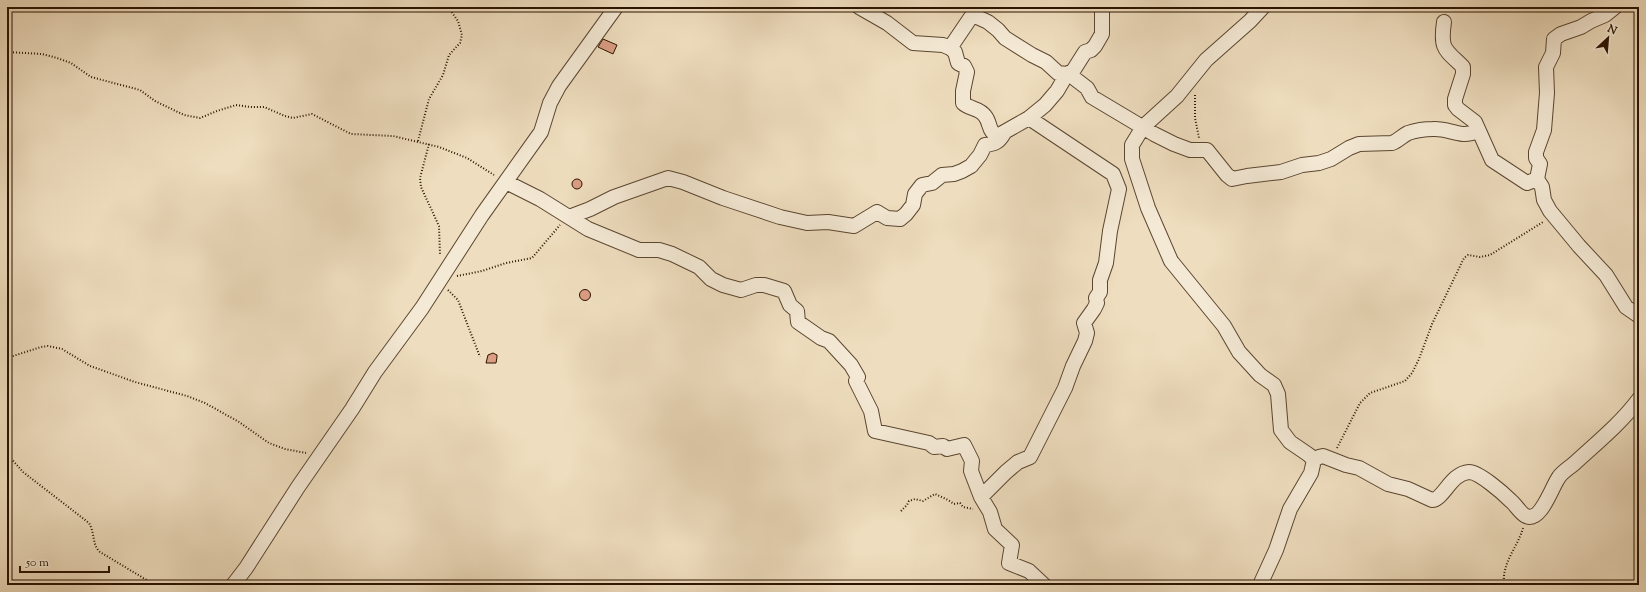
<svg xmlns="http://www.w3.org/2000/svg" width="1646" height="592" font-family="'Sorts Mill Goudy',serif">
<rect width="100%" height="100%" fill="#eeddbe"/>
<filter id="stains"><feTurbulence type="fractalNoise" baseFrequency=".005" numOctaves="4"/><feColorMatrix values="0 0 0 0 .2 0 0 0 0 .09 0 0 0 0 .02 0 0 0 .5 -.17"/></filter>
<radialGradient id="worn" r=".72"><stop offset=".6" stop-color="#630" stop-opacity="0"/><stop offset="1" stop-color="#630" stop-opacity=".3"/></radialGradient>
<path fill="#db9d83" stroke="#2a1301" d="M603 39 617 45 613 54 598 47Z
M572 184a5 5 0 1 1 10 0a5 5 0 1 1-10 0Z
M579.5 295a5.5 5.5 0 1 1 11 0a5.5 5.5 0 1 1-11 0Z
M493 353 497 355V357L496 363H486L488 355Z"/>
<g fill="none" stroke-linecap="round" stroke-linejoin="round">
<g stroke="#5b4630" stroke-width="16">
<path id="minor" d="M859 7 887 23 913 43 943 45 950 48 955 52 958 63 964 66 967 72 963 91V103C969 109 980 108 985 116 991 123 988 134 999 135L1029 118 1045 105 1057 91 1067 74 1073 71 1085 52 1091 50 1095 46 1102 34V7
M1615 7 1605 15 1591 21 1581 27 1561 34 1554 39 1553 53 1546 67 1547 93 1544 130 1536 152V158L1540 164 1537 179 1542 187 1544 200 1550 211 1579 246 1606 275 1626 307 1639 316
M1444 22C1440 50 1445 49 1463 67V74L1455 99V105L1458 109 1475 122 1492 160 1527 183 1537 179
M950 48 971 17H977L988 22 998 30 1005 38 1032 55 1046 62 1058 73 1067 74 1074 78 1087 88 1092 97 1154 134 1174 144 1190 150H1207L1227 175 1232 179 1247 176 1281 172 1302 165 1319 163 1331 159 1349 148 1359 144 1392 143C1398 141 1402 136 1408 133 1414 131 1425 129 1433 129 1451 128 1458 139 1479 131
M506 182 540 199 588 229 639 250H659L672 254 699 267 711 279 723 285 741 290 756 285H764L784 291 790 305 797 311 798 322 821 338 829 341 851 365 858 377 856 381 871 411 875 431 929 443 934 447 943 446 947 449 964 445 972 461 971 471 981 497 990 512 995 529 1012 545 1009 563 1029 571 1044 585
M569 217 590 209 614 197 668 178 683 182 723 198 780 217 807 223 828 222 854 226 877 212 887 218 900 219 906 214 913 205 915 194 922 185 932 183 942 175 954 174 962 171 971 166 980 155 985 145C995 144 999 142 1004 133
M1314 460 1319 457 1323 456 1346 465 1359 468 1388 484 1408 489 1432 500C1443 500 1451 473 1469 472 1479 472 1503 493 1511 501 1516 505 1520 513 1526 516 1541 523 1552 486 1559 477 1563 471 1571 467 1577 461 1599 441 1621 423 1639 399
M981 497 1006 472 1018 462 1030 457 1065 388 1073 366 1085 341 1087 333 1084 323 1094 309 1097 303 1096 298 1100 292V280L1106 263 1110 231 1119 189 1113 174 1029 118
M233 585 246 568 298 487 352 409 375 372 422 308 482 215 541 132 550 103 559 86 616 7
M1260 585 1276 550 1290 509 1311 473 1314 460 1309 455 1290 442 1281 430 1278 394 1274 385 1260 375 1239 352 1224 326 1171 261 1148 208 1132 159V145L1143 127 1177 96 1206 60 1250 21 1263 7"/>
</g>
<path stroke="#2a1301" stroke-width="2" stroke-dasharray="1 2" stroke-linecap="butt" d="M7 52 42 54 57 58 71 63 91 77 140 90 155 101 184 115 200 118 217 111 236 105 250 107H264L285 116 293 118 312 114 351 134 393 136 439 147 467 158 494 175
M1195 95V118L1199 138
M418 141 429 99 443 75 449 55 460 43 462 35 458 21 448 7
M429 144 420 178 421 187 439 226 440 255
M457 276 482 271 506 263 532 258 560 225
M448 290 458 300 480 357
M7 358 41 347 48 346 62 349 90 366 135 382 187 396 205 403 239 422 269 443 285 449 306 453
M1337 448 1360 403 1370 393 1405 381 1412 373 1419 359 1432 324 1464 258 1468 255 1480 257 1490 255 1543 222
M7 454 23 472 89 523C95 533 92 545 100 552L155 585
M901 511 907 505 909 501 915 499 923 501 935 494 948 500 954 504 960 503 963 507 973 509
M1504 585C1502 561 1517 549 1523 528"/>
<use href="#minor" stroke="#f4e9d5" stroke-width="14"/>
</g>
<rect width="1646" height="592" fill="none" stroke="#eeddbe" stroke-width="24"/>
<rect x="8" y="8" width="1630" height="576" fill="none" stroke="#2a1301" stroke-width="2"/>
<rect x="12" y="12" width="1622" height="568" fill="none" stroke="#2a1301"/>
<g transform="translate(1608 38) rotate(26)" stroke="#f4e9d5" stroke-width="3" paint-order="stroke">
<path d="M0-3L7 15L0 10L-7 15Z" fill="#2a1301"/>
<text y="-6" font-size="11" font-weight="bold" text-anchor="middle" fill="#2a1301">N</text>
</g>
<path d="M20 566v6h89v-6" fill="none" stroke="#2a1301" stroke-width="2"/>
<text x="26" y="566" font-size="12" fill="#2a1301" stroke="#f4e9d5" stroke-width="3" paint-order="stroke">50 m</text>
<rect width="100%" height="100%" filter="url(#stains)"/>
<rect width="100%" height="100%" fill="url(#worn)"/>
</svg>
